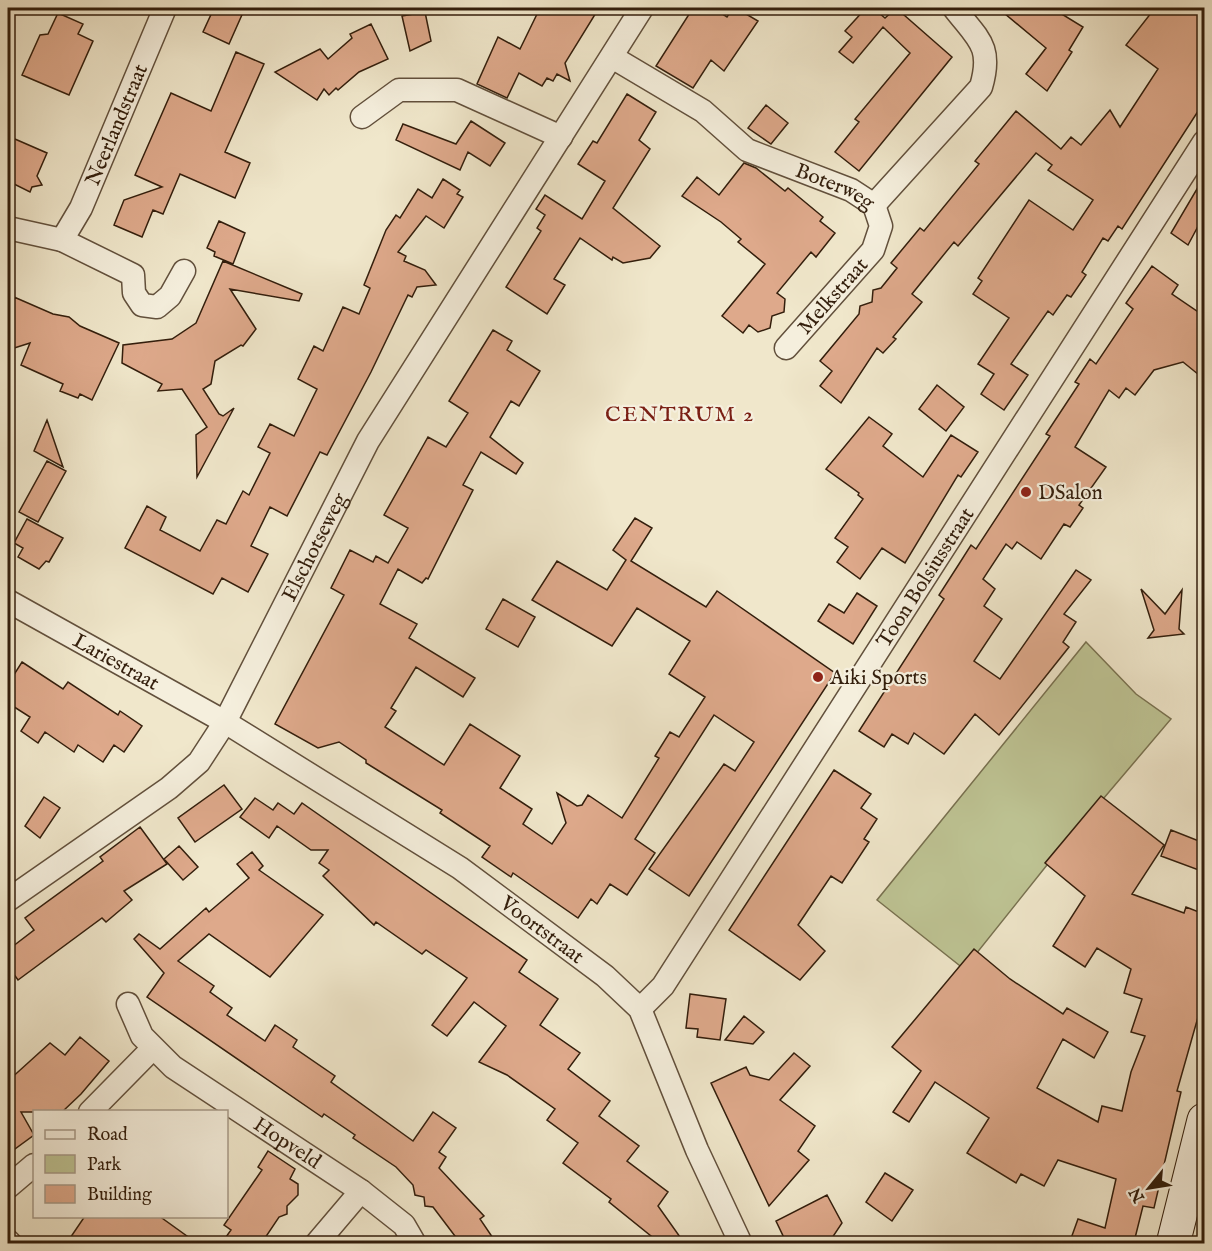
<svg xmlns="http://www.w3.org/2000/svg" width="1212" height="1251" font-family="'IM FELL English',serif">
<rect width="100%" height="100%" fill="#f0e7cb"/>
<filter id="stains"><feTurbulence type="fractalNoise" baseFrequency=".00333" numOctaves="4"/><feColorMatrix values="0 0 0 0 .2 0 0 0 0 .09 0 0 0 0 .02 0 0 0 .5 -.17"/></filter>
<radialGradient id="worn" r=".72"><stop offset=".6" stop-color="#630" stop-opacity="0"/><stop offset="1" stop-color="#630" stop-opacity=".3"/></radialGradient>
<path fill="#bec494" stroke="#787150" stroke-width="1.5" d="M1086 642 1136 694 1171 719 1047 865 964 969 877 900Z"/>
<path fill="#dea98b" stroke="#331e0c" stroke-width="1.5" d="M214 8H245L229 44 203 32Z
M540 8H599L565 63 570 81 557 74 553 81 547 78 542 86 519 73 507 98 477 84 498 37 520 49Z
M693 8H713L727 17 733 8H736L758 21 724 71 711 60 693 88 656 66Z
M866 8H873L885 18 896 8 952 57 859 171 835 152 859 122 855 119 910 53 883 27 853 63 839 52 852 37 845 31Z
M998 8H1052L1083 27 1069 50 1072 52 1047 91 1026 74 1046 48Z
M1155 8H1191L1204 17V102L1122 229 1118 226 1108 241 1103 238 1082 272 1086 275 1071 297 1067 295 1053 315 1048 311 1011 364 1028 375 1004 410 981 394 994 374 978 364 1009 318 973 294 982 281 978 278 1029 200 1073 230 1093 200 1048 170 1052 165 1036 153 958 246 954 242 912 294 922 302 893 337 896 339 883 353 877 348 841 403 820 386 832 371 820 361 859 314 860 306 872 302 873 290 881 288 897 268 891 263 920 228 924 231 979 164 975 161 1016 111 1061 149 1071 137 1081 145 1110 110 1120 127 1158 69 1126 45Z
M425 12 431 41 410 51 402 16Z
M58 13 83 24 78 34 93 41 69 95 22 75 40 35 48 34Z
M371 24 388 59 359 72 338 90 336 88 329 95 324 89 317 100 275 72 320 49 328 59 352 38 350 34Z
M236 52 264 64 225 152 250 163 235 198 180 174 163 214 153 210 142 237 114 225 124 200 162 187 135 175 171 93 211 111Z
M627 94 656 112 639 140 650 149 613 208 660 246 650 258 623 263 613 257 612 260 580 238 554 279 565 285 547 314 506 287 541 231 537 228 545 215 536 209 545 195 582 219 605 181 578 164 593 141 597 143Z
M766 105 788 123 771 144 748 128Z
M471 121 505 143 490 166 468 152 460 170 396 140 403 124 456 144Z
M8 136 47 153 37 176 42 185 32 187 30 192 8 181Z
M744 163 756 168 785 191 788 188 823 217 820 221 835 233 816 257 811 252 777 293 785 299 784 312 772 316 770 328 758 332 749 325 743 333 722 316 765 264 738 242 741 239 721 222 682 196 697 177 719 195Z
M1204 177V215L1188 245 1171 233Z
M443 179 460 190 457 194 463 197 444 228 426 216 398 252 406 256 404 261 425 270 436 285 417 287 412 297 408 295 371 372 327 455 320 452 287 516 270 507 251 546 268 554 248 592 222 578 213 594 125 548 147 506 166 517 160 530 200 551 217 520 226 524 243 491 249 495 270 453 258 447 270 424 294 436 317 389 298 379 314 346 323 351 343 307 359 314 370 288 364 285 386 230 396 215 400 218 418 189 432 198Z
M219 221 245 233 233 264 214 256 215 252 207 248Z
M223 261 302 294 299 301 230 289 256 329 243 346 241 345 215 361 211 384 203 389 219 414 223 416 234 408 197 477 196 435 207 427 182 389 158 391 162 384 122 363 123 345 172 339 196 323Z
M1152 266 1178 285 1172 294 1204 316V379L1183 362 1154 370 1135 395 1126 388 1119 398 1109 390 1075 447 1106 467 1079 505 1083 508 1070 527 1064 524 1041 559 1017 542 1012 549 1006 544 983 579 995 589 984 606 1002 619 974 661 1000 679 1076 570 1091 580 1064 614 1076 622 1063 642 1069 647 999 735 975 714 944 754 914 733 908 744 892 734 884 747 859 731 944 599 939 595 959 564 971 545 976 549 1050 436 1046 434 1079 384 1075 382 1090 359 1096 364 1133 309 1126 303Z
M14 297 53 314 69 317 80 326 119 343 92 400 80 394 78 398 60 391 63 384 21 365 30 343 8 350V313Z
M493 330 512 341 507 350 540 371 519 406 511 401 490 437 523 463 516 474 481 452 463 485 473 490 428 579 426 578 422 583 398 569 380 604 417 624 409 638 475 678 463 697 416 667 391 708 396 711 385 727 444 765 470 724 520 756 500 788 532 809 523 824 552 844 566 823 557 793 577 806 582 805 588 795 622 818 659 758 655 756 670 732 679 737 705 697 669 674 690 641 637 608 612 646 532 600 557 561 607 590 626 560 613 550 635 518 652 528 631 561 706 607 717 591 835 673 689 896 649 869 724 764 735 771 754 742 714 715 635 839 655 853 627 895 610 884 597 904 591 899 578 918 513 873 511 877 482 857 490 846 440 813 442 810 366 763V760L339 742 318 748 275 724 344 595 331 588 350 550 373 562 376 556 388 563 408 528 384 515 428 437 446 447 468 413 449 401Z
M937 385 964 407 946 431 919 409Z
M869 417 892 434 883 446 923 477 951 435 978 452 961 477 958 475 905 563 882 548 860 579 837 562 848 547 835 538 863 499 858 495 859 493 826 469Z
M47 420 63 467 34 451Z
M47 461 66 471 38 522 19 512Z
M27 519 63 538 49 562 46 561 39 569 18 557 23 548 14 543Z
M1141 589 1165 614 1182 590 1179 629 1184 634 1148 638 1154 630Z
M857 593 877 606 853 644 818 621 829 604 844 613Z
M503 599 535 617 518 647 486 629Z
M22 662 63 689 68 682 118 715 120 711 142 726 124 752 114 745 103 762 78 745 74 752 45 732 38 743 21 731 30 717 8 703V684Z
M834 770 871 794 861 808 877 819 864 839 869 842 842 883 831 876 798 925 825 951 800 980 729 930Z
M224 785 242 809 195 842 178 818Z
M1101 796 1164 845 1132 894 1184 913 1186 907 1204 914V996L1177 1091 1181 1092 1154 1208 1143 1206 1135 1238 1141 1240V1244H1069L1078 1219 1105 1228 1116 1179 1058 1160 1044 1186 1021 1174 1016 1183 967 1153 989 1118 935 1082 909 1122 893 1112 921 1071 892 1047 974 949 1010 979 1063 1014 1067 1008 1108 1032 1094 1058 1063 1039 1037 1088 1098 1122 1102 1106 1122 1111 1131 1072 1145 1036 1131 1032 1142 999 1124 993 1131 969 1097 948 1085 967 1053 946 1085 896 1045 863Z
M44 797 60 808 40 838 25 826Z
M255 798 273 810 278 803 294 814 302 803 527 960 519 972 558 999 540 1025 580 1053 568 1069 610 1101 599 1116 639 1146 627 1161 668 1192 658 1206 685 1244H661L609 1202 611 1199 563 1163 578 1143 547 1120 555 1109 507 1075 479 1062 506 1026 474 1002 447 1036 432 1025 467 978 426 950 422 954 376 922 374 925 323 876 329 870 319 863 328 850H311L277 826 269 838 240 817Z
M140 827 167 864 124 891 132 900 106 922 102 918 18 980 8 966V950L34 930 25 918 103 861 100 857Z
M1171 830 1204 843V872L1161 856Z
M179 846 198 867 183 880 164 859Z
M252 852 263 866 259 870 323 915 270 977 209 934 178 961 214 986 210 992 232 1008 227 1015 265 1041 275 1025 297 1040 293 1047 335 1076 331 1082 413 1141 433 1112 456 1128 439 1152 446 1157 439 1168 484 1216 480 1219 497 1244H461L433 1207 425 1206 424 1197 415 1195 413 1185 396 1167 353 1138 355 1135 324 1114 322 1117 147 997 164 973 134 939 139 934 160 949 206 908 209 912 249 878 237 864Z
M690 994 726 999 720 1040 697 1037 698 1029 686 1028Z
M744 1016 764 1032 753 1044 725 1040Z
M80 1037 109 1061 81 1094 62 1112H21L34 1135 8 1154V1081L50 1043 65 1055Z
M794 1053 810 1066 780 1100 815 1126 798 1151 809 1160 769 1206 711 1083 746 1067 750 1075 769 1080Z
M268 1151 295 1169 290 1179 298 1184V1195L287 1206V1214L279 1217 261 1244H221L231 1230 224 1225 262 1170 258 1167Z
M885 1173 913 1190 892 1221 866 1202Z
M827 1195 842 1223 828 1244H787L776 1221Z
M85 1216H159L198 1244H66Z"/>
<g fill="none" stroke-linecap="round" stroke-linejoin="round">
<g stroke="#62503c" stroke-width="25">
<g id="street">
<path id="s1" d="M612 57 703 111 747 150 851 190 874 205"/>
<path d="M362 117 399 90H457L561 137"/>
<path d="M874 205 981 87C993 46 978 39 954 8"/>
<path id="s2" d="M8 228 62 240 81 208 165 8"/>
<path d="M62 240 133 275 134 293 142 305 157 307 170 296 184 271"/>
<path id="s3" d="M786 348 873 250 881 226 874 205"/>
<path id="s4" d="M8 601 225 722 460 868 605 976 640 1009 697 1150 741 1244"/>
<path id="s5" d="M8 900 169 788 199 762 225 722 368 441 642 8"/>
<path id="s6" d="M128 1004 142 1036 173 1067 361 1191 404 1225 415 1244"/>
<path id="s7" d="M640 1009 663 986 1204 142"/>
<path d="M90 1112 153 1048"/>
<path d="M8 1187 34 1165"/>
<path d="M8 1241 11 1244"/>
<path d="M316 1244 361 1191"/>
</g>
</g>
<g stroke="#331e0c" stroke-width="35">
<path id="secondary" d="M1173 1244 1204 1120"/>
</g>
<use href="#street" stroke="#f5efdd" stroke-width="22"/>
<use href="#secondary" stroke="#f5efdd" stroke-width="33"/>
</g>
<g fill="#8f2418" stroke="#f5efdd" stroke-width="2">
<circle cx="1026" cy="492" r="6"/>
<circle cx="818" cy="677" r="6"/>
</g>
<g text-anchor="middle" stroke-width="4.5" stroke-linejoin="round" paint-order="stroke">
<g font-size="21" fill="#331e0c" stroke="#f5efdd">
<text dy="7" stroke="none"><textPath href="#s2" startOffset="183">Neerlandstraat</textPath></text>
<text dy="7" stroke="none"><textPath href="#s1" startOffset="260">Boterweg</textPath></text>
<text dy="7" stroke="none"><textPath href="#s3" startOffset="70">Melkstraat</textPath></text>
<text dy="7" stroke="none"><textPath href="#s5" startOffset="480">Elschotseweg</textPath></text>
<text dy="7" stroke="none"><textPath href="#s7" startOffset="518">Toon Bolsiusstraat</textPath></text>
<text dy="7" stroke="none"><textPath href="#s4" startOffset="124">Lariestraat</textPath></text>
<text dy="7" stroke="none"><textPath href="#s4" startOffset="628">Voortstraat</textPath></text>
<text dy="7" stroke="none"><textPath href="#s6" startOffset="216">Hopveld</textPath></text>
</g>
<g font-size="21" fill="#331e0c" stroke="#f5efdd" text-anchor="start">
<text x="1038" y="499">DSalon</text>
<text x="830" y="684">Aiki Sports</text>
</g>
<g font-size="22" letter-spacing="1.5" fill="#7a1f14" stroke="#f5efdd">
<text x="680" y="421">CENTRUM 2</text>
</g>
</g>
<rect width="1212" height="1251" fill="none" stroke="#f0e7cb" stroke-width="30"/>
<rect x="9" y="9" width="1194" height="1233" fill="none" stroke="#331e0c" stroke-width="3"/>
<rect x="15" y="15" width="1182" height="1221" fill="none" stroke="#331e0c" stroke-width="1.5"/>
<rect x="33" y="1110" width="195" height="108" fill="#f5efdd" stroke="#a79b89" stroke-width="1.5"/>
<rect x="45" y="1130" width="30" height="9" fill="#f5efdd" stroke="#a79b89" stroke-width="1.5"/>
<text x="87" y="1140" font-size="18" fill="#331e0c">Road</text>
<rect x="45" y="1155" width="30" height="18" fill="#bec494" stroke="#a79b89" stroke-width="1.5"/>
<text x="87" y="1170" font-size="18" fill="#331e0c">Park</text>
<rect x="45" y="1185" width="30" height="18" fill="#dea98b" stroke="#a79b89" stroke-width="1.5"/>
<text x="87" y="1200" font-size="18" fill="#331e0c">Building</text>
<g transform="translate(1149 1188) rotate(240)" stroke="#f5efdd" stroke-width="4.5" paint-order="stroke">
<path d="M0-4.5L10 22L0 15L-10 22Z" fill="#331e0c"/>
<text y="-9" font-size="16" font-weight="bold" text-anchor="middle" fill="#331e0c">N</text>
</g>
<rect width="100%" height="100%" filter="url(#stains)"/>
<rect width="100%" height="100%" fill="url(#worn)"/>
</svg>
